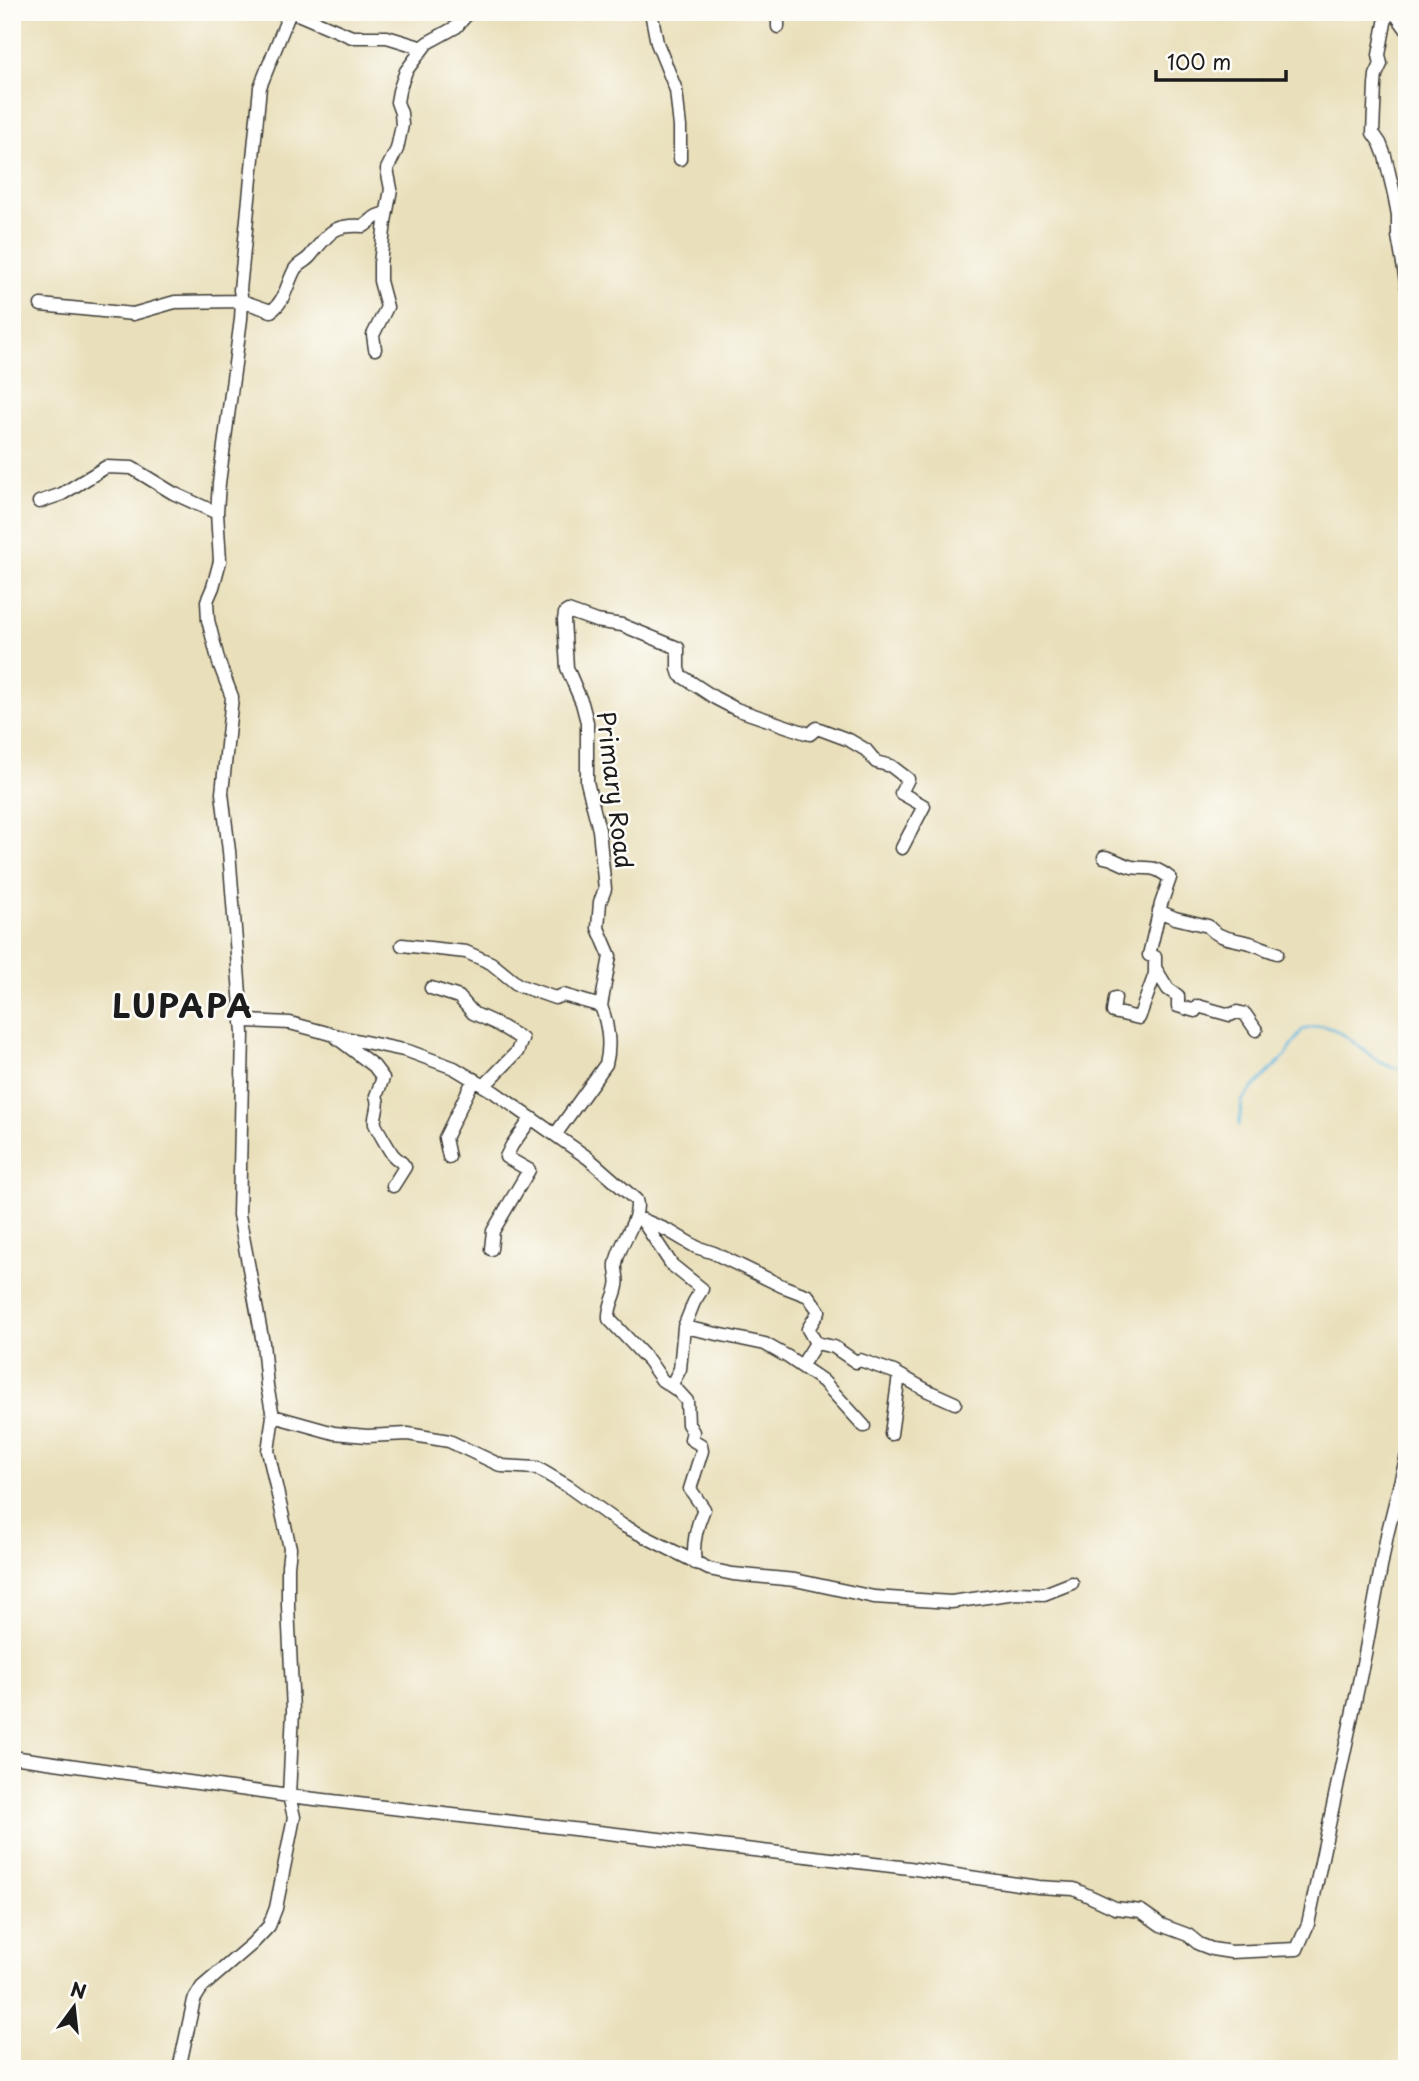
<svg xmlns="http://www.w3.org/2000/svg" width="1419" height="2081" font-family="'Playpen Sans',sans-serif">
<rect width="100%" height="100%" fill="#fdfcf7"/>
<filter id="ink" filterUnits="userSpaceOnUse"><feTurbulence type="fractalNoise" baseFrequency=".0143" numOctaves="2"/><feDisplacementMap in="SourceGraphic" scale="14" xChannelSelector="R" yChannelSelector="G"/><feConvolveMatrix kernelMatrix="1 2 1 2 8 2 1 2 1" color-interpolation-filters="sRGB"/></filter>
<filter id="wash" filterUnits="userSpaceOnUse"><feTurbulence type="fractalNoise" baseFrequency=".00686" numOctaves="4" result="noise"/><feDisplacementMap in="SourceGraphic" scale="28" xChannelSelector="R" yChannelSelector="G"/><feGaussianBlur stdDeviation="1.57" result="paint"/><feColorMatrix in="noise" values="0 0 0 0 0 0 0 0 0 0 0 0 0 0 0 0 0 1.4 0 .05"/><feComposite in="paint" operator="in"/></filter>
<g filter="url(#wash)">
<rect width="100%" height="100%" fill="#e9dfba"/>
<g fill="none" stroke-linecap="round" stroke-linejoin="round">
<path stroke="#60b4dc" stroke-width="2.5" d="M1239 1125 1242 1101 1252 1089 1285 1056 1302 1030C1309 1029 1318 1025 1324 1026 1353 1032 1378 1074 1407 1068"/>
</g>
</g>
<g filter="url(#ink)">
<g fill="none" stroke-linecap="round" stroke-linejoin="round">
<g stroke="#3b3934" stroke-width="15">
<path id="minor" d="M293 12 352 37H387L423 48
M651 12 657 43 676 90 680 127V159
M1387 12 1379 55 1381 64 1376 75 1375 85 1373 133 1380 143 1385 156 1394 194 1398 215V236L1407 287
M1394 12 1407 30
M778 27V12
M41 305 133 314 175 302 242 301 271 311C285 302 287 283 295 269 299 263 307 261 311 255 330 232 333 224 364 226 373 220 375 214 386 214
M375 349 373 335 387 307 380 281V263L385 222 391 189 387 169 397 149 402 125 401 113 397 102 399 91 406 71 427 43 456 27 469 12
M39 502 62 494 106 467 132 468 173 493 217 513
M1104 857C1114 858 1122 865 1132 867 1152 870 1151 864 1170 878L1161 904 1149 955 1155 957V974L1139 1018 1113 1012 1115 998
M1159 911 1175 918 1208 926C1218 939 1235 939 1250 943 1259 946 1268 950 1277 953
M402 945 466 952 491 963 518 985 555 998 563 995 601 1006C608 1024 611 1046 606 1064L555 1135
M1155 968 1168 989 1178 996V1006L1195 1011 1198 1006 1230 1015 1237 1012 1245 1014 1256 1030
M431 988 459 997 473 1013 495 1023 522 1039 517 1052 484 1086
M601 1006 610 956 598 928 600 902 605 889 599 830 587 782V722L582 703 567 668 564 620 565 613 568 611 596 621 622 625 678 648V669L680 675 715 698 736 709 806 733 810 734 817 728 849 740 866 750 876 762 891 766 908 779 901 793 924 806 902 848
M242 1023 247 1021 290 1023 346 1038 408 1051 454 1068 494 1092 588 1158 636 1200C642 1218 618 1244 616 1264 615 1271 619 1279 617 1286 615 1298 608 1306 609 1319L649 1361 662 1380 677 1390 687 1401 688 1424 693 1432 691 1439 701 1445 702 1451 690 1489 704 1509C697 1525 692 1545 695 1563
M337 1038 374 1066 383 1078 376 1096C381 1106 373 1115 375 1124 376 1127 391 1153 393 1155 397 1160 401 1160 405 1167L393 1186
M449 1157 445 1138 474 1079
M636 1217 669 1231 696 1247 714 1253 782 1286 808 1296 819 1311 808 1329 816 1343 802 1365
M642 1220 672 1265 702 1289 694 1302 684 1327 680 1369 671 1386
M491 1249 493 1231 529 1170 506 1157 512 1145 531 1119
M684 1327 765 1344 788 1357 823 1381 864 1426
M816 1343 834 1347 856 1362 860 1360 894 1372 928 1391 955 1403
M273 1416 334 1433 367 1436 408 1434 449 1441 502 1466 537 1468 569 1487 622 1525 709 1569 733 1574 795 1580 874 1597 951 1602 1016 1593 1044 1594 1072 1583
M891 1434 899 1375
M12 1757 289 1796 909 1868 1038 1887 1074 1889 1115 1908 1141 1911 1161 1925 1188 1935 1199 1944 1212 1949 1231 1952 1297 1949 1308 1924 1365 1654 1387 1535 1407 1455
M179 2069 194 2000 202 1987 252 1944 269 1926 276 1908 294 1817 289 1796 293 1711 288 1606V1566L290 1548 268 1451 273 1416 267 1386 263 1343 239 1215 243 1033 229 851 222 793 232 697 219 663 208 620 207 601 213 587 220 561 217 513 219 483 241 319 242 301 240 290 260 87 290 12"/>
</g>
<use href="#minor" stroke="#fff" stroke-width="12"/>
</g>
</g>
<g text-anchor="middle" stroke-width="5" stroke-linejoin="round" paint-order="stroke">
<g font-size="24" fill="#1c1c1c" stroke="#fdfcf7">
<text transform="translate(614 790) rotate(83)" y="8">Primary Road</text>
</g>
<g font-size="32" font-weight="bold" letter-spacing="2" fill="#1c1c1c" stroke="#fdfcf7">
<text x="183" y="1018">LUPAPA</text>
</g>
</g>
<rect width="1419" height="2081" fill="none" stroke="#fdfcf7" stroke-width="42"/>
<g transform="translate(74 2007) rotate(15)" stroke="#fdfcf7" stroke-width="5" paint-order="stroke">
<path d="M0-5L12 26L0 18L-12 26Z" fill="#1c1c1c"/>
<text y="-10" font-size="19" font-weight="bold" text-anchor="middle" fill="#1c1c1c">N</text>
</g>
<path d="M1156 70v10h130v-10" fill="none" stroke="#1c1c1c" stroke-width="3.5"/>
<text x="1167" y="70" font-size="21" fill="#1c1c1c" stroke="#fdfcf7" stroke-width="5" paint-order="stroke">100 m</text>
</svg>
